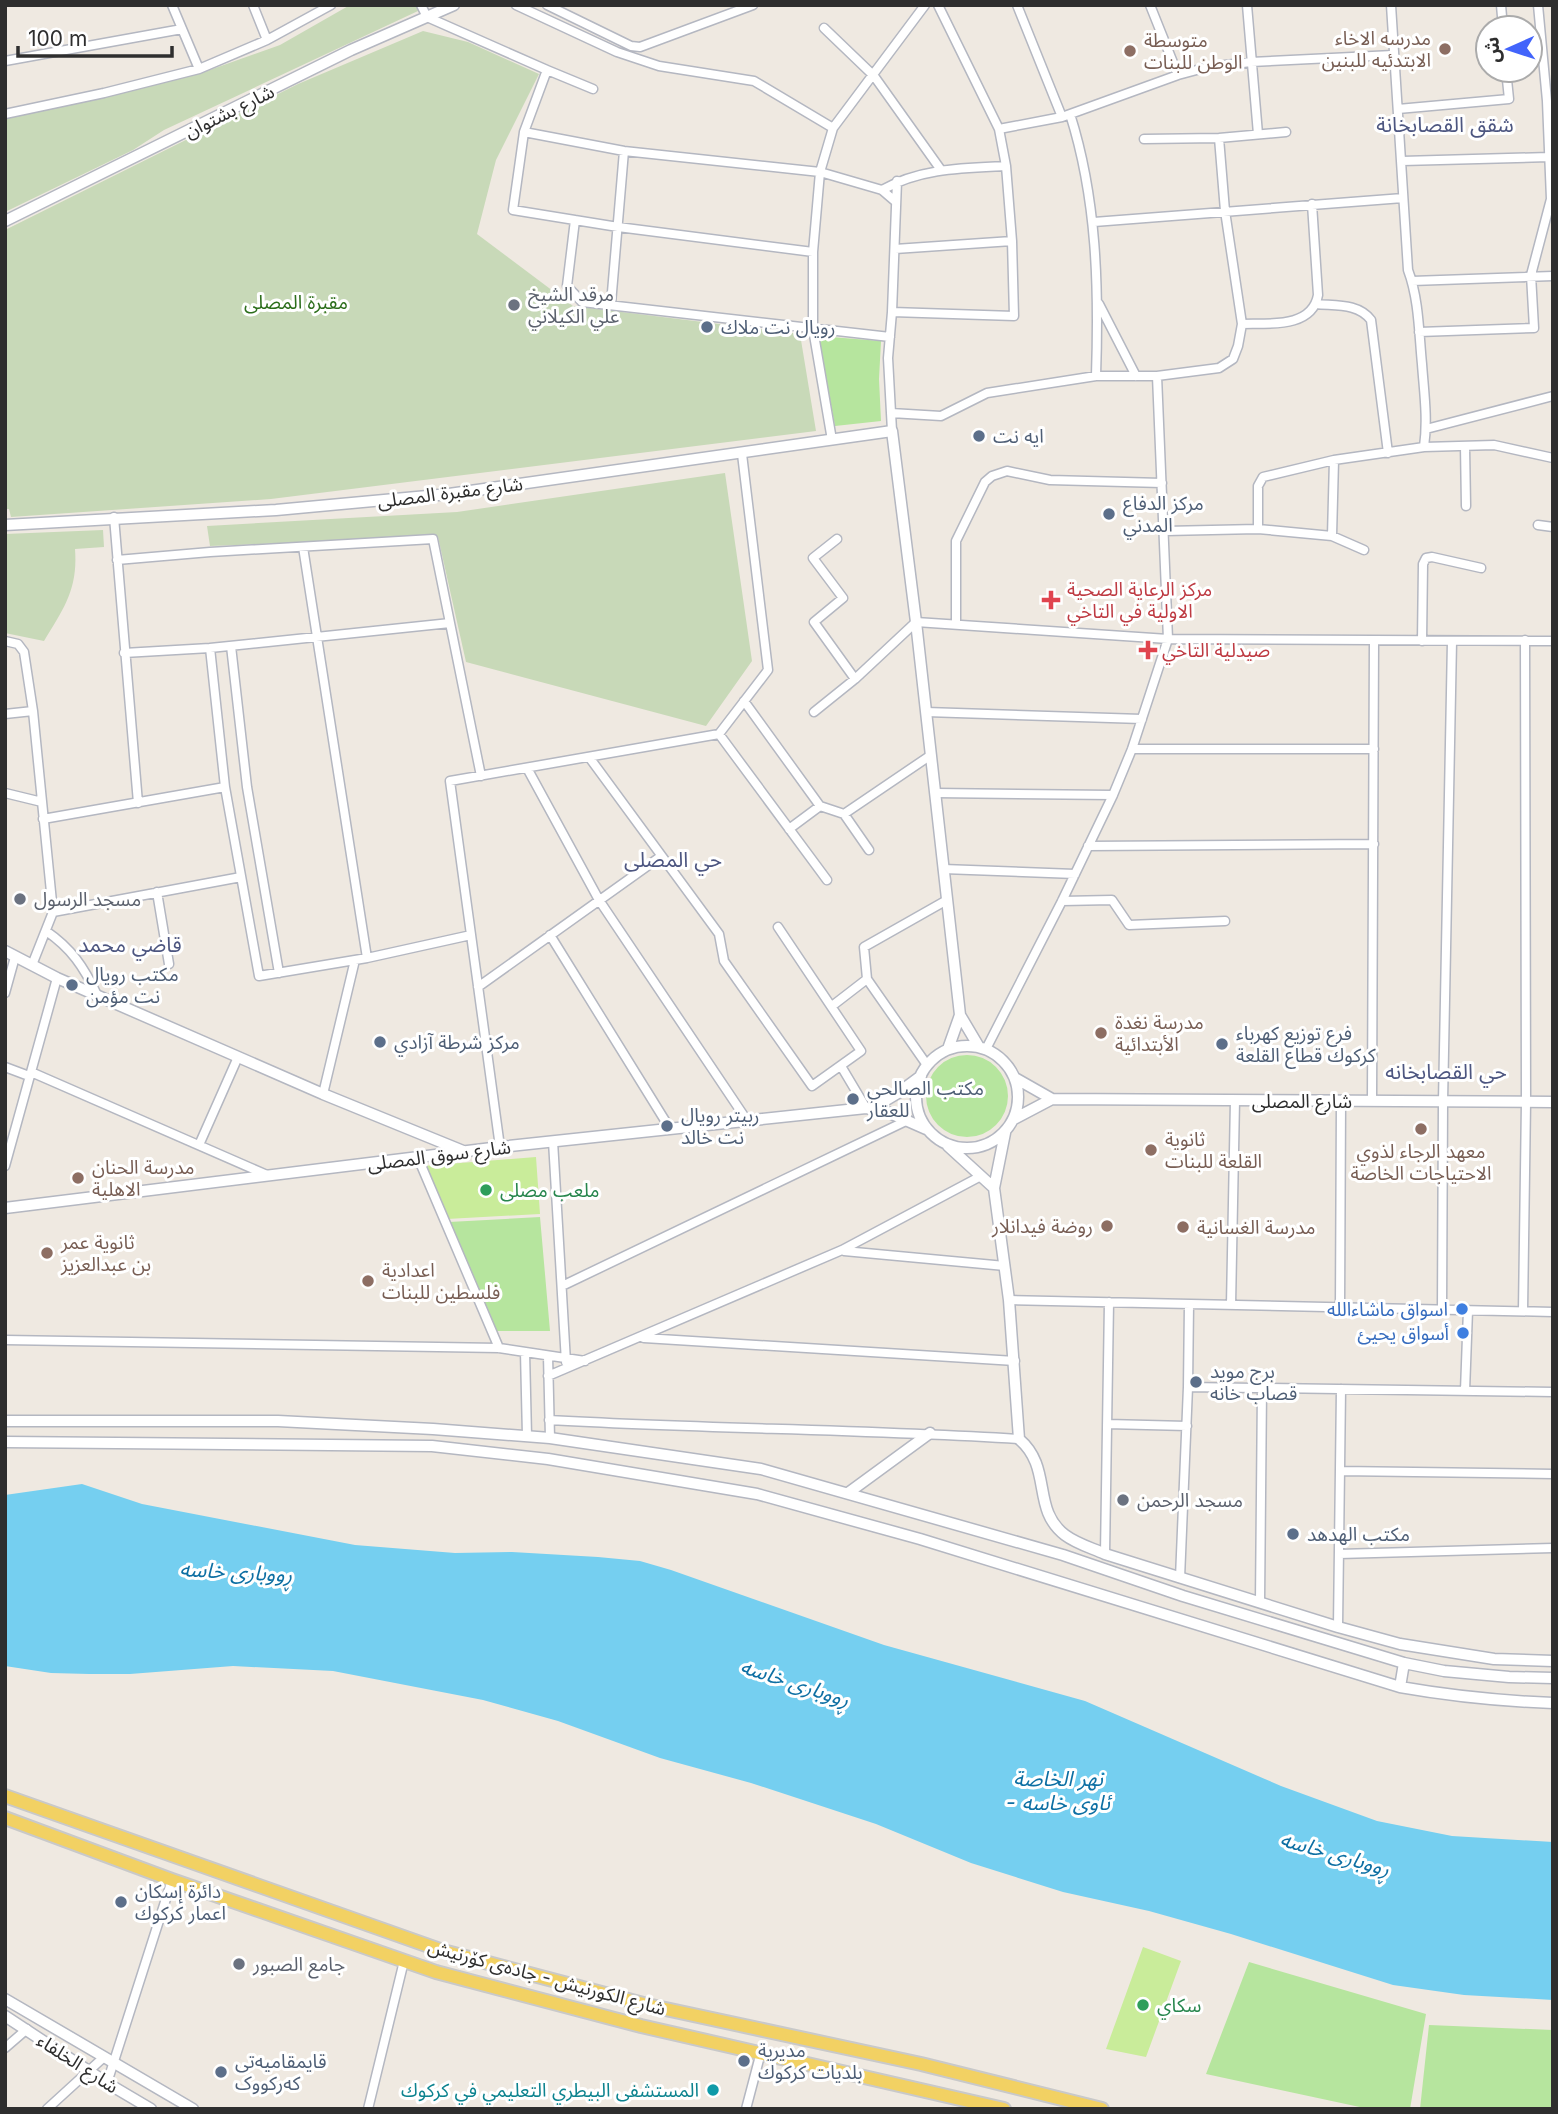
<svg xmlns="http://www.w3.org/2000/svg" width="1558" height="2114" font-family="Inter,'Noto Sans Arabic',sans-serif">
<rect width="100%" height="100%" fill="#efe9e1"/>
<path fill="#b6e59e" d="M818 336 881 341 879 379 881 421 835 426Z
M926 1096a41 41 0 1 1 82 0a41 41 0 1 1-82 0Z
M540 1217 550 1331H492L449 1222Z
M1249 1962 1426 2014 1410 2109H1369L1206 2074Z
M1429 2025 1553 2030V2109H1420Z"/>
<path fill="#c8d9b8" d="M350 5H416L418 11 164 130 133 150 5 212V119L204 72 280 45Z
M423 31 468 42 539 74 496 160 477 234 573 306 800 334 816 431 271 499 11 517 9 509H5V230L298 84Z
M725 473 752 661 706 726 466 662 438 537 210 546 207 526 457 512Z
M103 530 104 547 75 549C78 589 64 608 44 641L5 633V534Z"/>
<path fill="#c9ec9a" d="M536 1157 540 1214 447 1219 423 1166Z
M1143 1947 1181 1961 1146 2057 1106 2049Z"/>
<path fill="#75cff0" d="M82 1484 142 1504 355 1545 455 1553 512 1552 598 1557 640 1561 671 1570 884 1645 1085 1701 1281 1786 1377 1821 1452 1836 1553 1842V2000L1464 1995 1393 1985 1231 1934 1149 1911 1063 1892 971 1863 876 1824 751 1783 660 1758 558 1721 483 1700 333 1671 233 1666 130 1674H89L51 1673 5 1666V1495Z"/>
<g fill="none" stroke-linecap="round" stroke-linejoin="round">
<g stroke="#b4b7c1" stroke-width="11">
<path id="minor" d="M172 5 199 69
M253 5 267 40
M421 5 427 17 547 70 524 132 624 151 820 172 882 190 896 202
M516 5 617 52 659 66 754 81 833 128
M547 5 631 46 640 47 753 5
M938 5 999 129
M1017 5 1062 117
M1150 5 1178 75
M1247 5 1258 134
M1391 5 1408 270C1419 299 1419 334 1422 364 1424 392 1428 419 1424 447
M1501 5 1503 28
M824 28 874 76 941 170
M5 61 182 29
M547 70 593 89
M1398 109 1509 99 1506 70
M5 114 104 93 199 69 267 40 331 5
M1070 114C1097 199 1099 288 1096 376
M524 132 513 210 618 227 813 252
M1144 139 1219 138 1286 132
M1402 161 1549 157
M1006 166 999 129 1062 117 1178 75 1208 67 1251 62 1393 55
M882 190C920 168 964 168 1006 166L1012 241 1014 316 892 312
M575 220 567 286 582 302 890 337
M1094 222 1403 198
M895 249 1012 241
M1412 281 1553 276
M611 304 624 151
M1099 304 1136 376
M1316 304C1336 306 1358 303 1371 320L1388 453
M1242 324C1267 323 1312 329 1318 295L1312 204
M1419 332 1534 328 1531 275 1551 199 1547 101 1538 5
M891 413 941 416 987 393 1096 376H1157L1219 368 1233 359 1238 346 1242 324 1225 211 1219 138
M1426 429 1553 396
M892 431 888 358 892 312 897 181
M832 440 813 329V252L820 172 833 128 925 5
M1465 446 1466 506
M114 517 138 803
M1538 525 1553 527
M1258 529V486L1263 477 1334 460 1424 447 1494 445 1553 458
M1165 531 1258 529 1332 536 1364 550
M1332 536 1334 460
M837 539 813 558 843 598 814 622 855 679
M303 547 367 958
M117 560 210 552 433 539 481 776
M956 624V541L985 482 992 476 1007 471 1050 480 1162 483
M5 641 18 644 24 652 33 711 53 912 32 965
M1422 641 1423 564 1426 558 1432 557 1481 568
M231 646 247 787 279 973
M210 648 225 787 259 976 367 958 471 935
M124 653 210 648 450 623
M744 701 820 806 844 814 869 850
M814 712 855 679 916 622 1168 639 1553 641
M926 712 1142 719
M5 714 33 711
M719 734 827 880
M1132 749H1374
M589 757 719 934 724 961 812 1086 861 1051 778 927
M527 768 599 900 746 1119
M5 793 42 802
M935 793 1113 795
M844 814 931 755
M43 819 225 787
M789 829 820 806
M1088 846 1374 844
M943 869 1075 874
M157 892 169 964
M1062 901 1112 900 1129 925 1225 921
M53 912 241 877
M46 931C71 948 84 967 97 995
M550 935 669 1127
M478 987 660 857
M5 993 15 957
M832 1006 867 979
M986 1049 1062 901 1113 795 1132 749 1168 639 1157 376
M927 1065 867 979 864 947 947 900
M841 1066 866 1108
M5 1067 29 1076
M31 1072 267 1175
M323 1094 355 960
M1372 1101 1374 641
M553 1141 566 1362
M199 1145 238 1057
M500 1147 450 781 719 734 768 670 742 454
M418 1158 499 1348
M5 1166 57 978
M844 1251 1005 1266
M562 1286 908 1120
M1009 1300 1553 1312
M1231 1305 1235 1100
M1340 1307 1341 1101
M1442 1309 1443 1102 1452 641
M1523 1311 1526 1102 1525 640
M644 1338 1015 1361
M5 1340 499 1348 585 1361
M525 1352 527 1436
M548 1356 550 1438
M548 1376 842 1250 981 1176
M1188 1387 1553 1392
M1465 1391 1468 1310
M549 1420C706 1429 862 1429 1019 1439
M1107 1424 1187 1426
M1340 1471 1553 1474
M1105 1554 1109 1302
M1339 1554 1553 1548
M1180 1578 1188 1387 1189 1304
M1260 1602 1262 1388
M1338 1627 1341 1389
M5 2048 27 2029
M107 2083 172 1880
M47 2109 104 2057
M368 2109 404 1961
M746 2109 761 2052"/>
</g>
<g stroke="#b4b7c1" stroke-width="13">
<path id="tertiary" d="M5 221 351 50 454 5
M5 525 276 510 449 494 892 431 916 622 960 1015 979 1047
M5 951 57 978 323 1094 463 1151
M916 1097a51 51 0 1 1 102 0a51 51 0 1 1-102 0Z
M948 1049 960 1015
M1015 1078 1052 1099
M873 1108 898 1093 921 1076
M1014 1119 1052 1099 1553 1102
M1005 1133 994 1188 1009 1300 1019 1439C1053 1468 1031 1509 1065 1535 1077 1544 1092 1548 1105 1554L1338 1627 1400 1644 1494 1659 1553 1661
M948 1146 994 1188
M5 1208 500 1147 866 1108 885 1111 926 1129
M5 1421H278L433 1429 550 1438 761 1469 1063 1555 1183 1596 1404 1663 1444 1671 1509 1677 1553 1678
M5 1442 432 1446 548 1459 757 1494 920 1539 1400 1687C1451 1696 1501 1701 1553 1703
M848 1493 930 1433
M1400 1687 1404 1663
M5 1999 193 2109
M5 2016 107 2083 151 2109"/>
</g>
<g stroke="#c9c9c9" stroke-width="16">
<path id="primary" d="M5 1796 443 1951 647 2005 921 2064 1102 2109
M5 1818 172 1880 436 1972 641 2026 1004 2109"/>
</g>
<use href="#minor" stroke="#fff" stroke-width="8"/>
<use href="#tertiary" stroke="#fff" stroke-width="10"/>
<use href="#primary" stroke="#f2d163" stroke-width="12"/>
</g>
<g fill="#8d6e63" stroke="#fff" stroke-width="2.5">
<circle cx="1445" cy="49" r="7"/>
<circle cx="1130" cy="51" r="7"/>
<circle cx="1101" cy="1033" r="7"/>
<circle cx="1421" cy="1129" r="7"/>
<circle cx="1151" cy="1150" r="7"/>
<circle cx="78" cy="1178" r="7"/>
<circle cx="1107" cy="1226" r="7"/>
<circle cx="1183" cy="1227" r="7"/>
<circle cx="47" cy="1253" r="7"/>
<circle cx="368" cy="1281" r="7"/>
</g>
<g fill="#6b7280" stroke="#fff" stroke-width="2.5">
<circle cx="514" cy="305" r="7"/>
<circle cx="20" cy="899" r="7"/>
<circle cx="1123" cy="1500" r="7"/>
<circle cx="239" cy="1964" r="7"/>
</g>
<g fill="#5c6f8a" stroke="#fff" stroke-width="2.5">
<circle cx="707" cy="327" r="7"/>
<circle cx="979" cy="436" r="7"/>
<circle cx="1109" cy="514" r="7"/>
<circle cx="72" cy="985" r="7"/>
<circle cx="380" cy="1042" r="7"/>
<circle cx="1222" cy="1044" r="7"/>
<circle cx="853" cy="1099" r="7"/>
<circle cx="667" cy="1126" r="7"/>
<circle cx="1196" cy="1382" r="7"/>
<circle cx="1293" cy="1534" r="7"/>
<circle cx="121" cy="1902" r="7"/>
<circle cx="744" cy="2061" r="7"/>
<circle cx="221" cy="2072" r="7"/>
</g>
<g fill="#e0444e" stroke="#fff" stroke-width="2.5">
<path d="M1047.5 589.5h7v7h7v7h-7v7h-7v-7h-7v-7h7z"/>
<path d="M1144.5 639.5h7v7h7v7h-7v7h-7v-7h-7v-7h7z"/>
</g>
<g fill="#2e9e5b" stroke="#fff" stroke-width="2.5">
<circle cx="486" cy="1190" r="7"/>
<circle cx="1143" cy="2005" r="7"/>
</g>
<g fill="#3f7fe0" stroke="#fff" stroke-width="2.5">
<circle cx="1462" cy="1309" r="7"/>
<circle cx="1463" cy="1333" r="7"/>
</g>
<circle fill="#0f9aa8" stroke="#fff" stroke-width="2.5" cx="713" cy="2090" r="7"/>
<g text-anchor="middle" stroke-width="6" stroke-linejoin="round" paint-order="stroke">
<g font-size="19" fill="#785e54" stroke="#fff" text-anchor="start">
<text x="1431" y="45" text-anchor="end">مدرسه الاخاء<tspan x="1431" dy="22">الابتدئيه للبنين</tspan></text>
<text x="1144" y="47">متوسطة<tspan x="1144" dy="22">الوطن للبنات</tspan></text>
<text x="1115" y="1029">مدرسة نغدة<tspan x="1115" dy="22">الأبتدائية</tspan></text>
<text x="1165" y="1146">ثانوية<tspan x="1165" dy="22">القلعة للبنات</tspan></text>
<text x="1421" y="1158" text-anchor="middle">معهد الرجاء لذوي<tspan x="1421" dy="22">الاحتياجات الخاصة</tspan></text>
<text x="92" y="1174">مدرسة الحنان<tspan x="92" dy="22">الاهلية</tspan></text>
<text x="1093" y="1233" text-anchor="end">روضة فيدانلار</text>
<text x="1197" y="1234">مدرسة الغسانية</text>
<text x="61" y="1249">ثانوية عمر<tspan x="61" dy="22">بن عبدالعزيز</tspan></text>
<text x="382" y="1277">اعدادية<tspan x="382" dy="22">فلسطين للبنات</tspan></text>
</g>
<g font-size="19" fill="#2e2e2e" stroke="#fff">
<text transform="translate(229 111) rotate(-26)" y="7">شارع بشتوان</text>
<text transform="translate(450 492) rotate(-7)" y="7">شارع مقبرة المصلى</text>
<text x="1302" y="1108">شارع المصلى</text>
<text transform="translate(439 1155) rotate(-7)" y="7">شارع سوق المصلى</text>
<text transform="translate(547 1977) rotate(15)" y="7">شارع الكورنيش - جادەی کۆرنیش</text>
<text transform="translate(78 2063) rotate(33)" y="7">شارع الخلفاء</text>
</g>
<g font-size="19" fill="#5b616d" stroke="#fff" text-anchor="start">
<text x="528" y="301">مرقد الشيخ<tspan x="528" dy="22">علي الكيلاني</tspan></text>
<text x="34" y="906">مسجد الرسول</text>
<text x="1137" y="1507">مسجد الرحمن</text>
<text x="253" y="1971">جامع الصبور</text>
</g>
<g font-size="19" fill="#2c6e1b" stroke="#fff">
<text x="296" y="309">مقبرة المصلى</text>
</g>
<g font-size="19" fill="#4e5e75" stroke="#fff" text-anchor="start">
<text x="721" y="334">رويال نت ملاك</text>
<text x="993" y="443">ايه نت</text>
<text x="1123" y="510">مركز الدفاع<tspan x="1123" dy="22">المدني</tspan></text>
<text x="86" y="981">مكتب رويال<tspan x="86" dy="22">نت مؤمن</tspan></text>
<text x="1236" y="1040">فرع توزيع كهرباء<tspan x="1236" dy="22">كركوك قطاع القلعة</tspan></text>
<text x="394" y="1049">مركز شرطة آزادي</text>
<text x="867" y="1095">مكتب الصالحي<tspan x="867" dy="22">للعقار</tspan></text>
<text x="681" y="1122">ربيتر رويال<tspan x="681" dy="22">نت خالد</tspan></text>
<text x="1210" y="1378">برج مويد<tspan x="1210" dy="22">قصاب خانه</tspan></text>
<text x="1307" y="1541">مكتب الهدهد</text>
<text x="135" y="1898">دائرة إسكان<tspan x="135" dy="22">اعمار كركوك</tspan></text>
<text x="758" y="2057">مديرية<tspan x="758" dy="22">بلديات كركوك</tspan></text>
<text x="235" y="2068">قایمقامیەتی<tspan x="235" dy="22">کەرکووک</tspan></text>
</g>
<g font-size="19" fill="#be3a42" stroke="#fff" text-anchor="start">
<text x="1067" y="596">مركز الرعاية الصحية<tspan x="1067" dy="22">الاولية في التاخي</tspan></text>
<text x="1162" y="657">صيدلية التاخي</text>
</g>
<g font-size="19" fill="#27864d" stroke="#fff" text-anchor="start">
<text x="500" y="1197">ملعب مصلى</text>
<text x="1157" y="2012">سكاي</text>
</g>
<g font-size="19" fill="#366cbe" stroke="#fff" text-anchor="end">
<text x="1448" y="1316">اسواق ماشاءالله</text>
<text x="1449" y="1340">أسواق يحيئ</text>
</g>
<g font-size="19" fill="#0d838f" stroke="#fff" text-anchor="end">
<text x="699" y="2097">المستشفى البيطري التعليمي في كركوك</text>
</g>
<g font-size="21" fill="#4d5680" stroke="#fff">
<text x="1445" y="132">شقق القصابخانة</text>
<text x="673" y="867">حي المصلى</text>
<text x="130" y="952">قاضي محمد</text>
<text x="1446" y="1079">حي القصابخانه</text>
</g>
<g font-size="21" font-style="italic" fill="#0d6fa3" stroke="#fff">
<text transform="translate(236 1572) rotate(3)" y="7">ڕووباری خاسە</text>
<text transform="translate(795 1683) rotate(18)" y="7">ڕووباری خاسە</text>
<text x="1058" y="1786">نهر الخاصة<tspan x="1058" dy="24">- ئاوی خاسە</tspan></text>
<text transform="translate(1335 1854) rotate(16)" y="7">ڕووباری خاسە</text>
</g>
</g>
<rect width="1558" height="2114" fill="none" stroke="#2e2e2e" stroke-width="14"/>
<g transform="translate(1509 49) rotate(267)"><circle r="33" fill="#ffffff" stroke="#ababab" stroke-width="2"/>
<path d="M0-5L12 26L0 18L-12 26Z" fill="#4264fb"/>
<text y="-10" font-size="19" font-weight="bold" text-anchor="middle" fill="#2e2e2e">ش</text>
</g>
<path d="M18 46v10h154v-10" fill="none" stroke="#2e2e2e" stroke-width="3.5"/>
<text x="28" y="46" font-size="21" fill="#2e2e2e" stroke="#ffffff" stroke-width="5" paint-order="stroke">100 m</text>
</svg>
